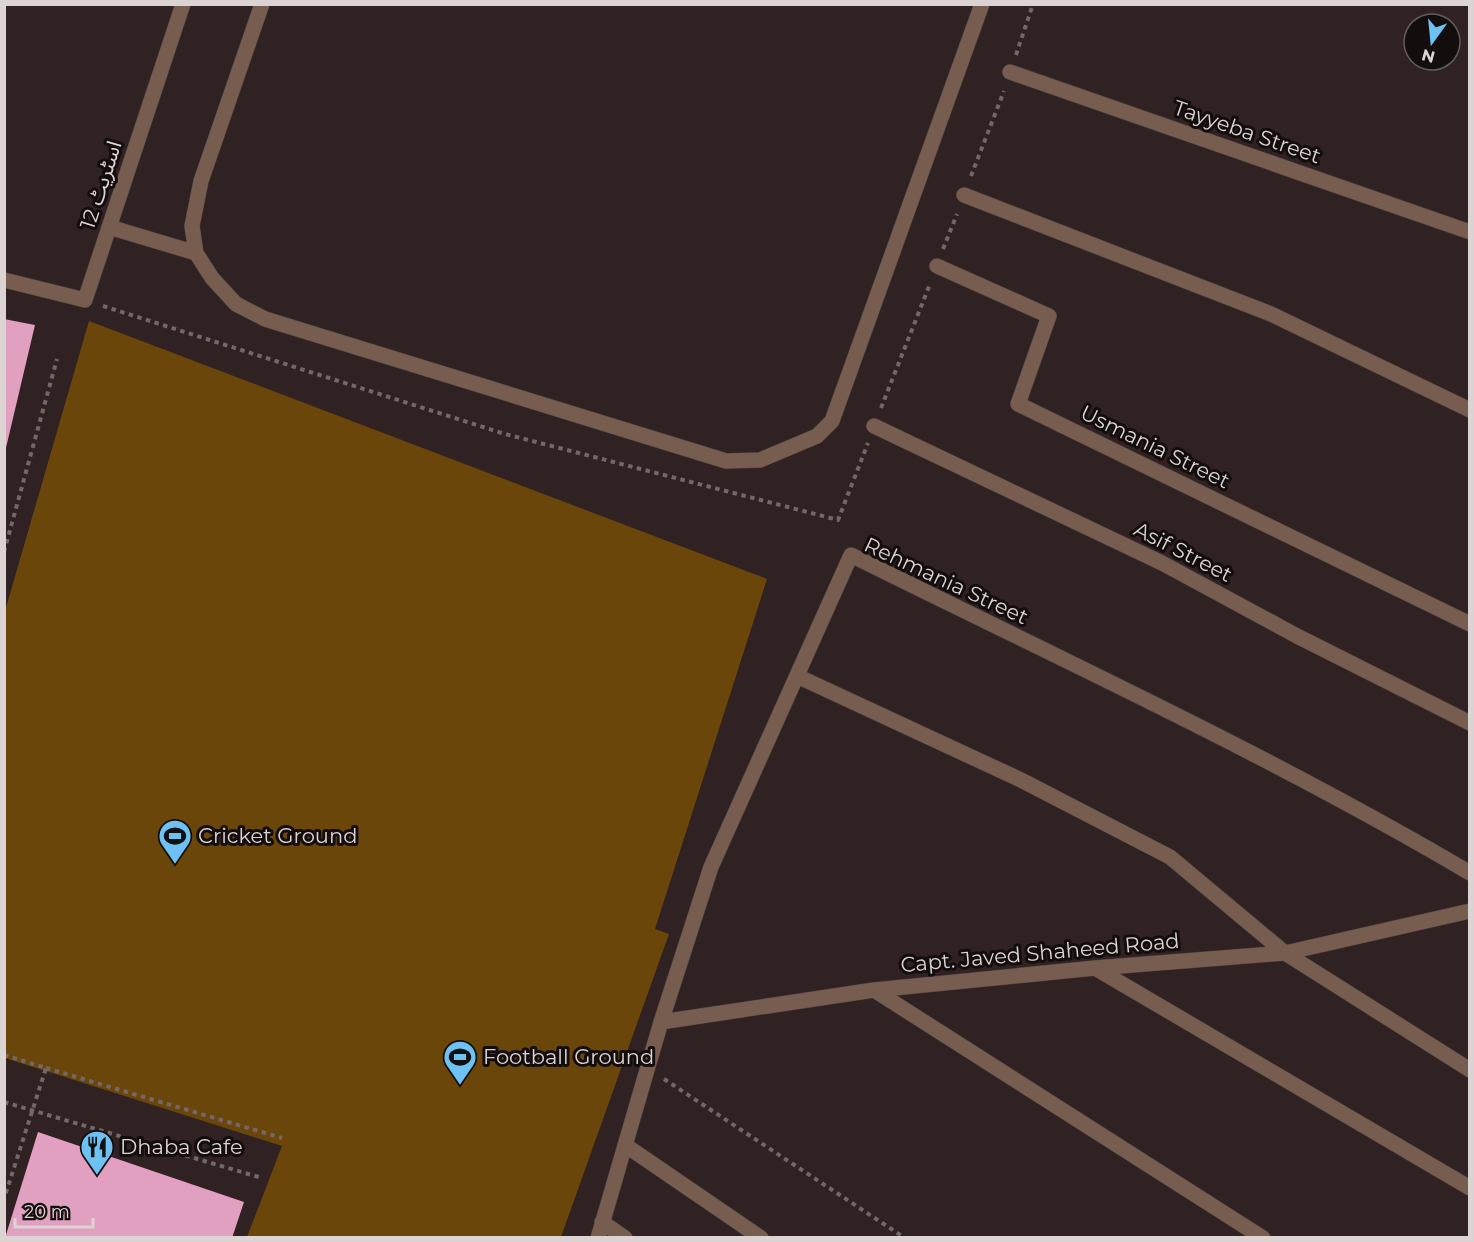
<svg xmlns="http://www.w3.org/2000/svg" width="1474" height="1242" font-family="Montserrat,'Noto Sans Arabic',sans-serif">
<rect width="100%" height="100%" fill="#302222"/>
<path fill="#6b460a" d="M89 321 767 579 655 929 669 934 561 1237H247L282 1146 5 1058V611Z"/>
<path fill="#e1a0c0" d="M4 319 35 325 5 452H4Z
M38 1132 244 1202 232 1238H5Z"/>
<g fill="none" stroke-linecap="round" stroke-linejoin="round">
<g stroke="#4c3e3e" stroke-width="16">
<path id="minor" d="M262 4 201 181 192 226 196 253 212 278 236 304 265 319 726 461 760 460 817 436 832 421 982 4
M1010 72 1470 232
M964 195 1271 314 1470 410
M109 227 196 253
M937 266 1049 316 1018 404 1470 624
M4 280 85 300 183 4
M874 426 1162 563 1297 636 1470 723
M797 676 1021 780 1170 857 1285 953 1470 1070
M1095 968 1470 1188
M874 990 1263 1238
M661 1022 711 867 851 555C1058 658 1270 755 1470 873
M625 1145 761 1238
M602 1222 625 1238
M598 1238 661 1022 874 990 1095 968 1285 953 1470 911"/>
</g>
<path stroke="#736767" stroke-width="4" stroke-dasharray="4.5 4.5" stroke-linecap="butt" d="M1016 55 1033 4
M971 176 1004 91
M943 249 957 214
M103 306 505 434 838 520 868 443
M881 408 930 284
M4 552 57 359
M4 1055 46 1068 4 1199
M46 1068 282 1138
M664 1079 905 1238
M4 1102 262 1178"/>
<use href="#minor" stroke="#775c50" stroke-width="15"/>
</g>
<defs>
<g id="stadium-pin" transform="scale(1.725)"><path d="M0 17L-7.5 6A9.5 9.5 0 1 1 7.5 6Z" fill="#6dc2f3" stroke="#130d0d"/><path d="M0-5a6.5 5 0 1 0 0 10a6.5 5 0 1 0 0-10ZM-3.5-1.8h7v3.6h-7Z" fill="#111"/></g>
<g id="restaurant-pin" transform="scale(1.725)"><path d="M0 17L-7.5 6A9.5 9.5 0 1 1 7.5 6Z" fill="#6dc2f3" stroke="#130d0d"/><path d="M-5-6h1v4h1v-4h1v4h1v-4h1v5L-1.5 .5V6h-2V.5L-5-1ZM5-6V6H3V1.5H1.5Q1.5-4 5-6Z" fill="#111"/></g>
</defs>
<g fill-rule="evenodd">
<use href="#stadium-pin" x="175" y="836"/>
<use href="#stadium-pin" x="460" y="1057"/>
<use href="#restaurant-pin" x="97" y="1147"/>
</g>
<g text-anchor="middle" stroke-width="6" stroke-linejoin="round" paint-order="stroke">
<g font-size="21" fill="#dcd3d3" stroke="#130d0d">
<text transform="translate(1247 132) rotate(19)" y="7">Tayyeba Street</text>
<text transform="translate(101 185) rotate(-72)" y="7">اسٹریٹ 12</text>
<text transform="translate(1155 447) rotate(26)" y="7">Usmania Street</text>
<text transform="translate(1183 552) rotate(27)" y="7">Asif Street</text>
<text transform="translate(946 581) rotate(25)" y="7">Rehmania Street</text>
<text transform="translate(1040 953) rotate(-5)" y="7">Capt. Javed Shaheed Road</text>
</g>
<g font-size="21" fill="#dcd3d3" stroke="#130d0d" text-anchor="start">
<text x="198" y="843">Cricket Ground</text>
<text x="483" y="1064">Football Ground</text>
<text x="120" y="1154">Dhaba Cafe</text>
</g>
</g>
<rect width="1474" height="1242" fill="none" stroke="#dcd3d3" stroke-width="12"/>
<g transform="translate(1432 42) rotate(195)"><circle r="28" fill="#130d0d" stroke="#635c5c" stroke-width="1.5"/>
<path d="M0-4.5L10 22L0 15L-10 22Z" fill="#6dc2f3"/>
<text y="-9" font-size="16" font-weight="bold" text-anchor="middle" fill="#dcd3d3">N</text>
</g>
<path d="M15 1218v9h78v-9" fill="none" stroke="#dcd3d3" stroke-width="3"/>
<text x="24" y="1218" font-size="18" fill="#dcd3d3" stroke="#130d0d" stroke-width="4.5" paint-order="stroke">20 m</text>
</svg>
